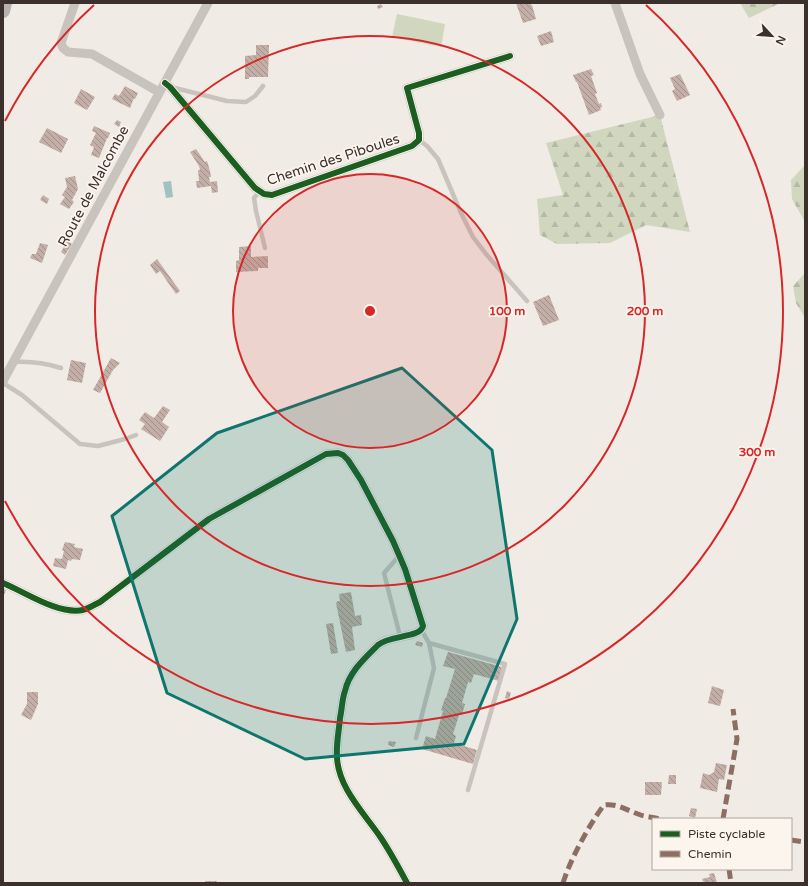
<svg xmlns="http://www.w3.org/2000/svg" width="808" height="886" font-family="'Varela Round',sans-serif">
<defs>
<pattern id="forest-firs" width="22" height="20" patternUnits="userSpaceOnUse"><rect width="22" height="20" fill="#d1d6bf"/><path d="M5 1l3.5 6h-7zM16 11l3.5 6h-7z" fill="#b4b8a4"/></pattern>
<pattern id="building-back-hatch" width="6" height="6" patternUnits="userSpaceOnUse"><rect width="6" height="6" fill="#c3afa7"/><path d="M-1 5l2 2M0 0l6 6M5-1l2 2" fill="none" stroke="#a08f88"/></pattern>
</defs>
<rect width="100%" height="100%" fill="#f0ebe5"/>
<path fill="url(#forest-firs)" d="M740 3H780L749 18Z
M660 115 690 232 646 225 610 243 557 244 540 235 537 199 563 195 546 143Z
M805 165V222L792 199 791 180Z
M805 273V318L796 303 793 286Z"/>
<path fill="#d1d6bf" d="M397 14 445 24 441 47 392 37Z"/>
<path fill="#a1c2c1" d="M171 181 173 197 166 198 163 182Z"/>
<path fill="url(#building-back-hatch)" d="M516 3H530L531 5H532L536 19 523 23Z
M381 4 383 7 378 9 377 6Z
M551 31 554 42 541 46 537 36Z
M256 45H269L268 77H249V79H245V56L256 55Z
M591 69 594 75 591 76 597 93 595 94 599 104 601 103 602 107 600 108 601 110 589 115 577 82H576L573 75Z
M680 74 690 95 677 101 672 91 675 89 670 78Z
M125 86 138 93 135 99 134 98 130 108 112 99 115 94 119 96Z
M81 89 95 97 87 110 74 103Z
M117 120 121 122 119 127 114 124Z
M94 126 110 133 108 138H107L99 158 91 155 94 147 90 145 96 133 92 131Z
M47 128 68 139 61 153 39 142Z
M196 149 205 162 207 161 210 171 211 177H209L210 182 217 181 218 192 212 193 211 186 197 188 196 181H199L198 170H200L199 166 190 152Z
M75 176 78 189 72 200 74 202 69 209 60 204 65 197 62 195 67 187 65 178Z
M43 195 49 199 47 204 40 200Z
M63 237 72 244 65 255 61 252 64 247 59 243Z
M40 243 48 245 42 263 30 258 32 254H36Z
M251 246V257L268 256V268H258V271L236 272V261L239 260V247Z
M157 259 180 291 176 294 160 271 156 274 150 265Z
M549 295 559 320 543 326 533 302Z
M111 358 120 363 113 370 100 393 93 390Z
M71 360 86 363 82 383 67 380Z
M163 406 170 410 162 422 169 427 160 441 141 429 145 424 139 420 145 412 154 418Z
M65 542 75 544 74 547 83 549 80 560 72 559 71 561 68 560 66 569 53 566 55 558 62 559 64 551 62 550Z
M3 589 6 590 3 598Z
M351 592 355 616 361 615 362 625 352 627 355 650 346 652 336 603 338 601H340L339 594Z
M333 623 338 653 331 654 326 624Z
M417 641 423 643 422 647 415 645Z
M448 652 502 667 499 681 474 674 471 683 468 682 462 703 465 704 462 715H459L453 734 456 736 454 743 477 750 473 764 422 749 426 736 435 739 443 711 441 710 445 698H446L455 669 443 666Z
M712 686 724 690 720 706 708 703Z
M507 691 511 693 509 699 505 698Z
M27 692H38V704L31 720 21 715 27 704Z
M389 741 396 742 394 747 388 745Z
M716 763 727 765 724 780 719 779 717 792 700 788 703 773 709 775 714 772Z
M669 775H676V784H668Z
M645 782H662L661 795H645Z
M691 808 697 809 695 818 689 816Z
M714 873 717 883H704L702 879 710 877 709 874Z
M205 881H217L216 883H205Z"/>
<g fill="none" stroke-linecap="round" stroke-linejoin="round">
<path stroke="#c9c3be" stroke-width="4.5" d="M171 87 227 101 246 102 255 96 263 86
M419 140 427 146 438 159 461 213 473 237 486 254 527 301
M260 191 254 198 256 211 265 248
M14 362C30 361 45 363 61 368
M3 383 22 395 80 444 98 446 125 439 136 435
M399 556 384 573 400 636
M429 643 505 664 468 790
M416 738 434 668 429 643 422 631"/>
<path stroke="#c9c3be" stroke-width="9" d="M75 3 61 43 63 48 68 52 92 54 159 92
M615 3 640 74 660 115
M165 83 170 87 255 188 264 194 272 195 412 146 419 140V133L407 88 510 56
M3 381 208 3
M3 583C25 592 58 615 83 610 89 608 94 605 100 602L209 519 326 454 338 453 343 455 348 460 361 480 393 541 405 569 423 626C421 638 389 635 378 645 365 658 349 672 345 691 342 699 342 709 340 718 339 731 336 744 337 757 338 788 365 814 381 838 391 853 399 868 407 883"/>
<path stroke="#b8b1ad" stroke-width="14" d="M3 11 5 3"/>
<path stroke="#8d6e63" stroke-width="5" stroke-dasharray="10 5" stroke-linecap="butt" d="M723 819 737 739 733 709
M791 840 805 842
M729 869 731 883
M563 883C570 860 589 825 604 805 617 803 626 810 638 814 645 817 653 817 660 819"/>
<g stroke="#fbf5ee" stroke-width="8">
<path id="cycleway" d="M165 83 170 87 255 188 264 194 272 195 412 146 419 140V133L407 88 510 56
M3 583C25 592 58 615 83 610 89 608 94 605 100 602L209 519 326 454 338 453 343 455 348 460 361 480 393 541 405 569 423 626C421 638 389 635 378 645 365 658 349 672 345 691 342 699 342 709 340 718 339 731 336 744 337 757 338 788 365 814 381 838 391 853 399 868 407 883"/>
</g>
<use href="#cycleway" stroke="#1b5e20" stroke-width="6"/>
</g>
<path fill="#0f766e" fill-opacity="0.2" stroke="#0f766e" stroke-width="3" stroke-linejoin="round" d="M402 368 492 450 517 619 464 744 305 759 167 693 112 516 217 433Z"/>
<circle cx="370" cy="311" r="137" fill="#d62828" fill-opacity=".12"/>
<g fill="none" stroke="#d62828" stroke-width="2">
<circle cx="370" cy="311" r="137"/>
<circle cx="370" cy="311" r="275"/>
<path d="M5 121A412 412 0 0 1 94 5M646 5A412 412 0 1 1 5 501"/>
</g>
<g text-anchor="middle" stroke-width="3.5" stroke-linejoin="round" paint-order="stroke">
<g font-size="14" fill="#3b302b" stroke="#fbf5ee">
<text transform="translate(333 159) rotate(-18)" y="5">Chemin des Piboules</text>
<text transform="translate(93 186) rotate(-62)" y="5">Route de Malcombe</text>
</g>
</g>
<circle cx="370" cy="311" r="6" fill="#d62828" stroke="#fbf5ee" stroke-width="2"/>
<g font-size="12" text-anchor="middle" font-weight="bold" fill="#d62828" stroke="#fbf5ee" stroke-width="3.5" stroke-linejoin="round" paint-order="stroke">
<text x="507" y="315">100 m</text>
<text x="645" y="315">200 m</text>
<text x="757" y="456">300 m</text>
</g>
<rect width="808" height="886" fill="none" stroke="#3b302b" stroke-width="8"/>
<rect x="652" y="818" width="140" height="52" fill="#fbf5ee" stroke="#aea6a0"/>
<rect x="660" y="831" width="20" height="6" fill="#1b5e20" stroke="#aea6a0"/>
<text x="688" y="838" font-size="12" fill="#3b302b">Piste cyclable</text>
<rect x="660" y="851" width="20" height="6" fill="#8d6e63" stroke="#aea6a0"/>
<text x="688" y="858" font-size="12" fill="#3b302b">Chemin</text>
<g transform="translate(772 36) rotate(116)" stroke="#fbf5ee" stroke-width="3" paint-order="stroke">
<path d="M0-3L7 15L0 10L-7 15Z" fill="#3b302b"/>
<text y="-6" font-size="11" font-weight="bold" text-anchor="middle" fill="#3b302b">N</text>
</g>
</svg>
